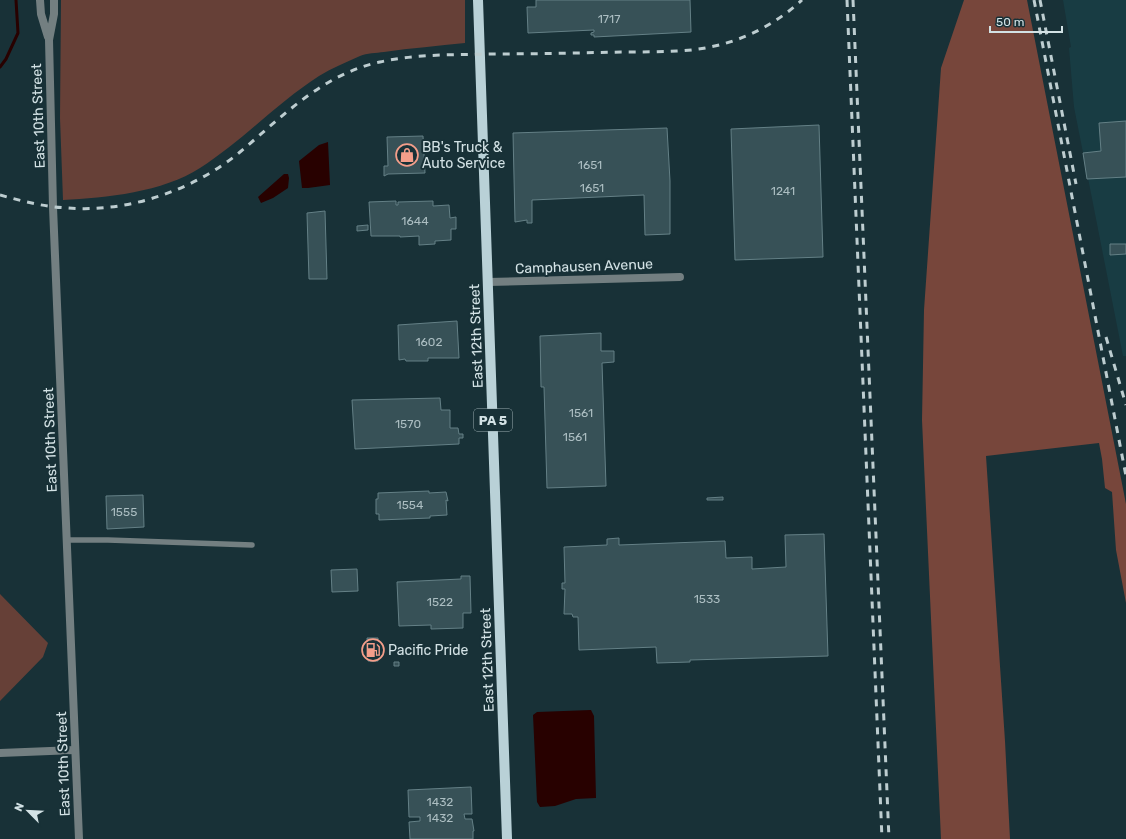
<svg xmlns="http://www.w3.org/2000/svg" width="1126" height="839" font-family="Rubik,sans-serif">
<rect width="100%" height="100%" fill="#183137"/>
<path fill="#183c43" d="M1063 0H1126V356H1123L1074 107 1069 48 1071 47Z"/>
<path fill="#664037" d="M61 0H465V43C438 46 411 48 384 52 376 53 367 53 360 56 347 62 332 68 319 76 277 103 242 141 200 168 163 192 106 198 63 200L60 118Z
M0 594 48 643 43 657 0 701Z"/>
<path fill="#77463b" d="M964 0H1027L1126 504V603L1116 550 1112 492 1105 488 1102 459 1099 443 986 456 1005 741 1010 839H941L922 420 924 310 941 68Z"/>
<path fill="#280100" d="M328 142 330 185 308 188H302L299 161 319 145Z
M284 174H288L289 178 288 188 273 198 261 203 258 197Z
M591 710 594 716 596 798 576 799 555 806 540 807 537 802 533 715 537 712Z"/>
<g fill="none" stroke-linecap="round" stroke-linejoin="round">
<path stroke="#280100" stroke-width="3" d="M0 67 6 59 18 33 16 0"/>
</g>
<path fill="#375157" stroke="#648086" d="M536 0H690L691 32 594 37V35H591V33L594 32V30L528 33 527 7H536Z
M1126 121V177L1087 179 1083 153 1101 151 1099 123Z
M819 125 823 257 735 260 731 129Z
M667 128 670 181V234L645 235 644 195 532 200V223H527V220L515 222 513 133Z
M423 136 425 173 388 174 384 176V166H388L387 137Z
M396 201V205H398V202L433 201V206L449 205 450 218 456 217V229H451V240L435 241V244L419 245V236L400 237V236H371L369 202Z
M325 211 327 279H309L307 213Z
M368 225V230L357 231V226Z
M1110 244H1126V254L1110 255Z
M457 321 459 358H428V361H406L405 359 399 360 398 325Z
M601 333V351H614V362L602 363 606 486 547 488 544 387H541L540 336Z
M440 398 441 410H450V428H458L459 434H463V438H459V444L355 449 352 400Z
M429 491V493L446 492 448 501 446 500 447 515 430 516V518L379 520V514H376V499H378V493Z
M143 495 144 527 107 529 106 496Z
M723 497V500H707V498Z
M824 534 828 656 690 660V662L657 663 656 647 579 650 578 617H573L572 614H564L565 589H562V583H565L564 547 607 545V539L619 538V545L725 541 726 558 752 557V569L786 567 785 535Z
M357 569 358 591 332 592 331 570Z
M461 576H470L471 613H463V628L431 629V625L399 626 397 582 461 579Z
M367 638H378V661H368Z
M394 662H399V666H394Z
M471 787 472 814H464L465 819H472L474 831H473V839H410L409 822 420 821V817H409L408 790Z"/>
<g fill="none" stroke-linecap="round" stroke-linejoin="round">
<path stroke="#737f81" stroke-width="5.5" d="M67 540H108L252 545"/>
<path stroke="#737f81" stroke-width="8" d="M488 282 680 277
M0 753 75 750"/>
<path stroke="#737f81" stroke-width="8" d="M40 0 41 14 48 37
M54 0V14L49 40 53 207 79 839"/>
<path stroke="#b9d1d7" stroke-width="10" d="M478 0 507 839"/>
<path stroke="#bdcdd0" stroke-width="3" stroke-dasharray="7 7" stroke-linecap="butt" d="M847 0 882 839
M853 0 889 839
M1034 0 1126 476
M1040 0 1076 184
M0 195C22 201 44 207 68 208 128 213 194 190 240 152 283 116 323 74 380 62 415 54 452 55 487 54 532 54 577 53 621 52 640 52 659 52 677 51 725 49 767 32 802 0
M1106 337 1126 405"/>
</g>
<defs>
<g id="shop-ring" transform="scale(1.15)"><circle r="9.5" fill="#183137" stroke="#f49e8a" stroke-width="1.5"/><path d="M-5-2.5h2.3a2.7 3.5 0 0 1 5.4 0H5L5.5 6h-11ZM-1.5-2.5h3a1.5 2.3 0 0 0-3 0Z" fill="#f49e8a"/></g>
<g id="fuel-ring" transform="scale(1.15)"><circle r="9.5" fill="#183137" stroke="#f49e8a" stroke-width="1.5"/><path d="M-5.5-6h7V0h2V4h1.3V-2.5L3-4.5l.8-.8L6-3V5H2.5V1h-1V6h-7ZM-4.2-4.7v3.2H.2V-4.7Z" fill="#f49e8a"/></g>
</defs>
<g fill-rule="evenodd">
<use href="#shop-ring" x="407" y="155"/>
<use href="#fuel-ring" x="373" y="650"/>
</g>
<g text-anchor="middle" stroke-width="4" stroke-linejoin="round" paint-order="stroke">
<g font-size="12" fill="#acbec2">
<text x="609" y="23">1717</text>
<text x="590" y="169">1651</text>
<text x="592" y="192">1651</text>
<text x="783" y="195">1241</text>
<text x="415" y="225">1644</text>
<text x="429" y="346">1602</text>
<text x="581" y="417">1561</text>
<text x="408" y="428">1570</text>
<text x="575" y="441">1561</text>
<text x="410" y="509">1554</text>
<text x="124" y="516">1555</text>
<text x="707" y="603">1533</text>
<text x="440" y="606">1522</text>
<text x="440" y="806">1432</text>
<text x="440" y="822">1432</text>
</g>
<rect fill="#183137" stroke="#9badb1" stroke-width="1" x="474" y="409" width="38" height="22" rx="3"/>
<g font-size="13" font-weight="bold" fill="#d3e2e5">
<text x="493" y="425">PA 5</text>
</g>
<g font-size="14" fill="#d3e2e5" stroke="#183137">
<text transform="translate(38 116) rotate(-92)" y="5">East 10th Street</text>
<text transform="translate(584 266) rotate(-2)" y="5">Camphausen Avenue</text>
<text transform="translate(476 336) rotate(-92)" y="5">East 12th Street</text>
<text transform="translate(50 440) rotate(-92)" y="5">East 10th Street</text>
<text transform="translate(487 660) rotate(-92)" y="5">East 12th Street</text>
<text transform="translate(63 764) rotate(-92)" y="5">East 10th Street</text>
</g>
<g font-size="14" fill="#d3e2e5" stroke="#183137" text-anchor="start">
<text x="422" y="152">BB's Truck &amp;<tspan x="422" dy="16">Auto Service</tspan></text>
<text x="388" y="655">Pacific Pride</text>
</g>
</g>
<g transform="translate(28 811) rotate(294)" stroke="#183137" stroke-width="3" paint-order="stroke">
<path d="M0-3L7 15L0 10L-7 15Z" fill="#d3e2e5"/>
<text y="-6" font-size="11" font-weight="bold" text-anchor="middle" fill="#d3e2e5">N</text>
</g>
<path d="M990 26v6h72v-6" fill="none" stroke="#d3e2e5" stroke-width="2"/>
<text x="996" y="26" font-size="12" fill="#d3e2e5" stroke="#183137" stroke-width="3" paint-order="stroke">50 m</text>
</svg>
